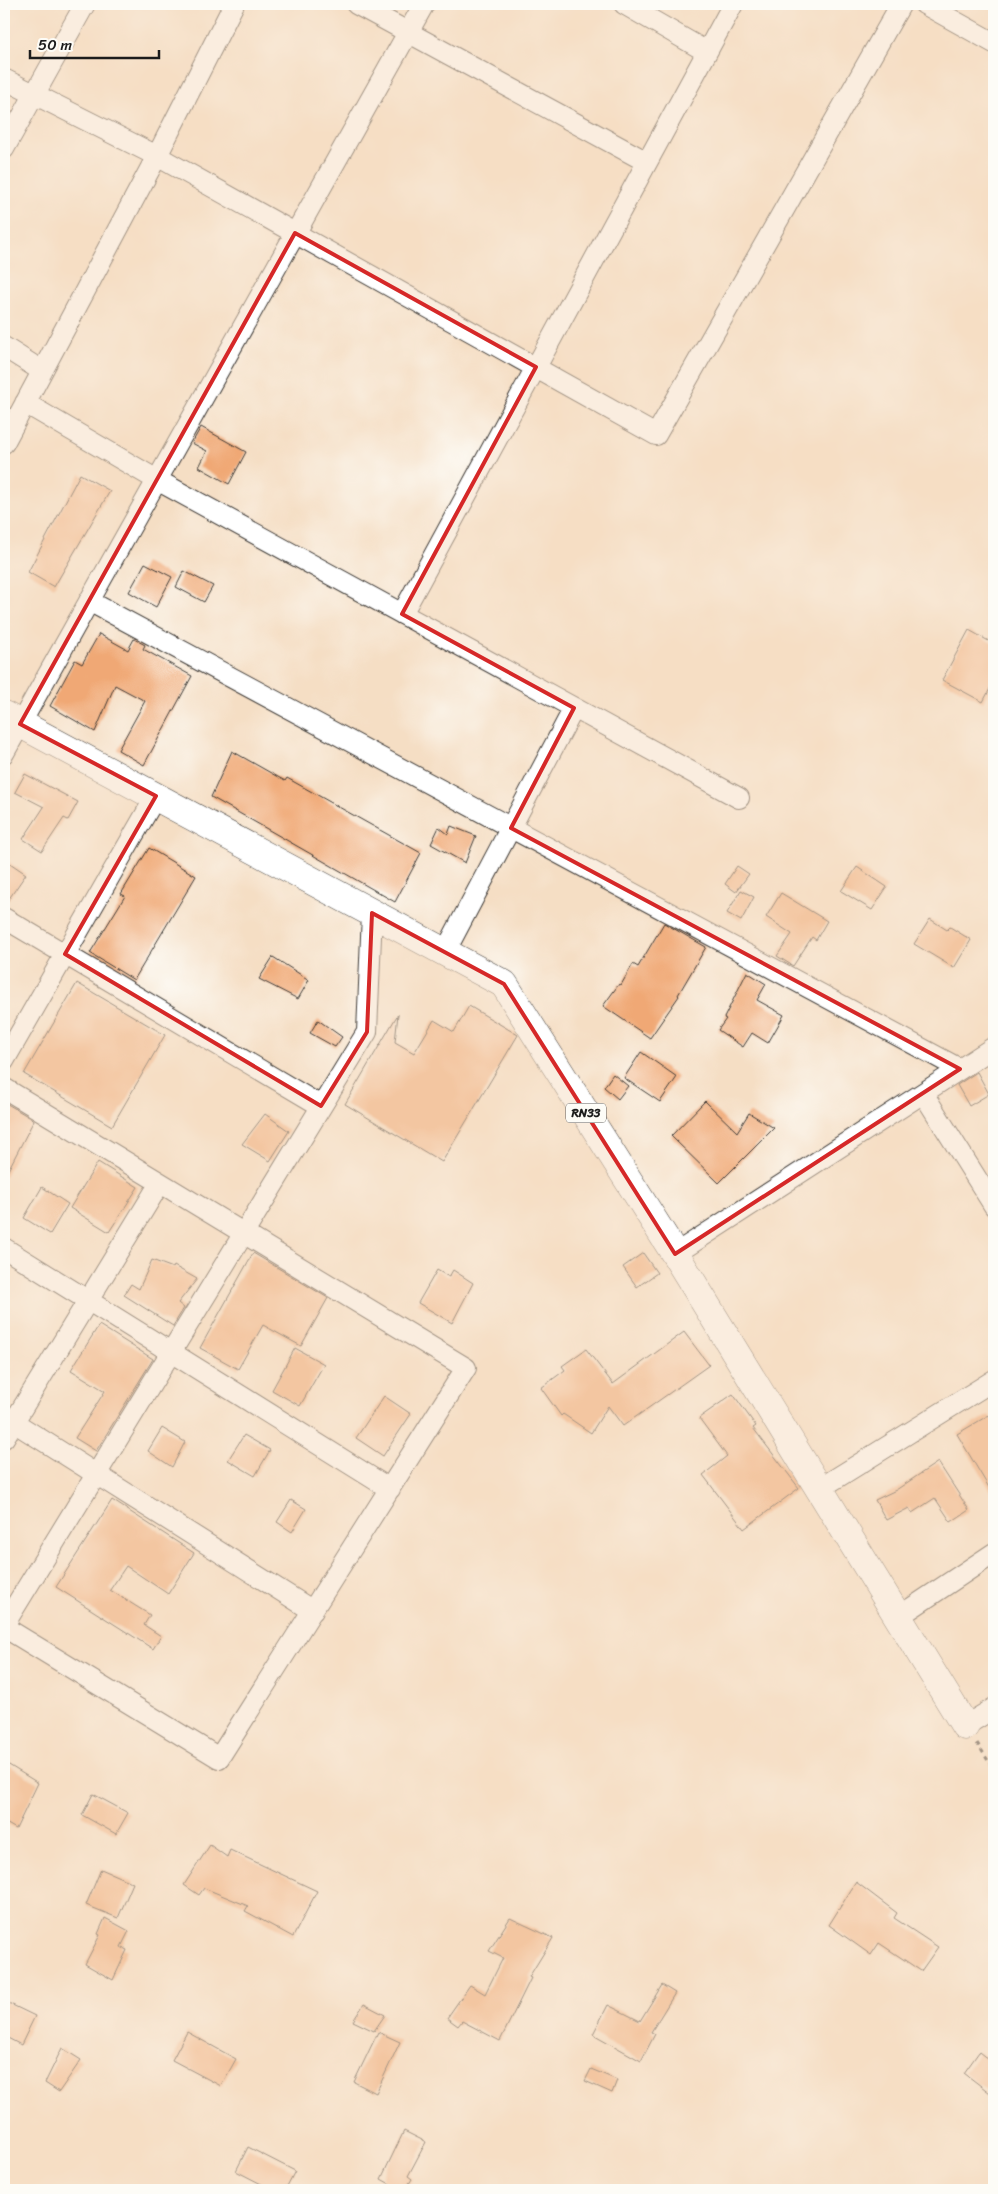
<svg xmlns="http://www.w3.org/2000/svg" width="998" height="2194" font-family="Sriracha,sans-serif">
<rect width="100%" height="100%" fill="#fdfcf7"/>
<filter id="ink" filterUnits="userSpaceOnUse"><feTurbulence type="fractalNoise" baseFrequency=".02" numOctaves="2"/><feDisplacementMap in="SourceGraphic" scale="10" xChannelSelector="R" yChannelSelector="G"/><feConvolveMatrix kernelMatrix="1 2 1 2 8 2 1 2 1" color-interpolation-filters="sRGB"/></filter>
<filter id="wash" filterUnits="userSpaceOnUse"><feTurbulence type="fractalNoise" baseFrequency=".0096" numOctaves="4" result="noise"/><feDisplacementMap in="SourceGraphic" scale="20" xChannelSelector="R" yChannelSelector="G"/><feGaussianBlur stdDeviation="1.12" result="paint"/><feColorMatrix in="noise" values="0 0 0 0 0 0 0 0 0 0 0 0 0 0 0 0 0 1.4 0 .05"/><feComposite in="paint" operator="in"/></filter>
<g filter="url(#wash)">
<rect width="100%" height="100%" fill="#f5dec4"/>
<g id="blocks">
<path fill="#f0a875" d="M201 427 246 452 229 484 199 467 207 451 192 443Z
M80 474 110 491 54 587 28 572Z
M145 563 172 577 156 607 129 592Z
M184 571 213 586 204 602 176 587Z
M969 630 994 644V681L983 702 942 680Z
M99 634 128 650 134 639 145 645 143 649 192 676 144 765 118 750 145 701 115 685 95 732 50 706 75 660 82 664Z
M232 751 285 781 287 778 421 853 395 902 211 797Z
M25 774 78 802 68 820 64 818 42 851 23 839 44 807 15 792Z
M451 826 476 836 465 863 431 844 439 827 448 834Z
M149 848 196 876 134 980 90 953 125 896 121 894Z
M4 859 26 874 4 906Z
M737 866 749 874 736 892 725 884Z
M857 867 887 887 872 910 841 891Z
M741 890 754 897 741 921 727 913Z
M781 893 827 921 816 940 812 937 793 966 777 956 792 934 766 917Z
M930 919 947 930 950 927 971 940 954 968 914 944Z
M664 923 706 947 678 995 679 996 650 1038 603 1006 619 984 621 985 633 964 638 967Z
M273 957 309 980 298 999 259 979Z
M747 972 766 984 757 1000 784 1015 768 1043 752 1033 743 1047 718 1030 726 1019 724 1018Z
M77 983 165 1035 112 1126 24 1074Z
M469 1006 518 1035 442 1162 345 1104 398 1014 395 1042 414 1053 434 1020 454 1032Z
M318 1020 342 1037 335 1047 310 1033Z
M641 1052 677 1077 660 1102 624 1078Z
M977 1072 989 1094 969 1106 957 1085Z
M613 1074 628 1086 618 1099 604 1087Z
M705 1101 737 1132 749 1113 774 1128 719 1183 671 1136Z
M4 1102 34 1120 4 1178Z
M265 1114 289 1131 270 1161 242 1144Z
M98 1162 138 1187 109 1232 70 1208Z
M42 1187 68 1204 50 1234 24 1218Z
M253 1253 328 1298 301 1346 263 1325 238 1369 200 1348Z
M643 1253 657 1273 637 1287 623 1267Z
M152 1260 173 1268 174 1266 197 1279 178 1303 184 1308 173 1326 124 1295 131 1284 139 1289Z
M437 1270 449 1277 453 1270 473 1283 452 1323 418 1303Z
M99 1325 153 1359 96 1451 75 1438 105 1391 71 1370Z
M684 1332 709 1365 623 1426 608 1406 591 1433 563 1414 561 1416 541 1388 565 1370 562 1366 586 1349 613 1384Z
M295 1348 324 1364 300 1406 272 1390Z
M733 1394 756 1426 753 1428 799 1488 744 1529 703 1475 727 1456 699 1418Z
M384 1396 411 1414 383 1456 356 1438Z
M989 1415 994 1423V1496L957 1434Z
M162 1428 185 1442 172 1467 148 1451Z
M244 1435 270 1450 255 1476 228 1460Z
M938 1462 969 1510 951 1522 935 1498 912 1513 909 1508 886 1520 875 1500 896 1490Z
M112 1500 194 1553 168 1594 126 1566 110 1590 150 1615 144 1625 161 1636 153 1649 56 1587Z
M291 1500 306 1509 292 1532 277 1522Z
M4 1762 38 1783 16 1829 4 1822Z
M93 1794 128 1813 116 1834 82 1815Z
M210 1845 227 1857 230 1850 317 1891 293 1937 245 1911 248 1906 204 1888 199 1895 184 1885Z
M101 1869 133 1883 118 1918 86 1905Z
M856 1882 897 1913 894 1918 938 1947 921 1971 879 1943 871 1955 829 1925Z
M105 1918 129 1931 121 1947 127 1950 113 1980 85 1964 100 1935 98 1934Z
M510 1918 553 1938 529 1977 531 1978 500 2041 462 2021 458 2026 447 2018 470 1985 485 1994 503 1958 489 1951Z
M662 1985 675 1993 651 2032 655 2034 641 2061 593 2034 608 2005 640 2021Z
M4 2001 35 2016 21 2045 4 2036Z
M364 2004 385 2015 374 2031 353 2021Z
M187 2032 236 2059 221 2086 172 2060Z
M378 2032 400 2042 376 2093 354 2082Z
M62 2048 81 2060 59 2092 45 2083Z
M979 2052 994 2064V2096L964 2073Z
M591 2069 617 2080 612 2093 585 2081Z
M404 2131 426 2142 408 2176 412 2179 405 2190H401L381 2179Z
M248 2147 295 2171 285 2190H273L236 2171Z"/>
</g>
</g>
<g filter="url(#ink)">
<use href="#blocks" fill-opacity="0" stroke="#3d3935" stroke-width="1"/>
<g fill="none" stroke-linecap="round" stroke-linejoin="round">
<g stroke="#3d3935" stroke-width="22">
<path id="street" d="M356 4 647 162
M624 4 707 52
M924 4 994 43
M4 79 157 156 656 435 901 4
M4 149 85 4
M4 347 42 371
M25 403 157 480 739 798
M4 443 157 156 234 4
M89 601 960 1069
M402 614 733 4
M4 753 424 4
M4 918 321 1106
M445 952 574 708
M4 1061 156 796
M4 1088 466 1368 219 1758 4 1627
M923 1093 994 1206
M4 1248 390 1489
M675 1254 994 1047
M4 1416 313 1611
M4 1438 160 1183
M819 1489 994 1380
M898 1617 994 1553
M4 1625 367 1032 372 913
M965 1726 994 1708"/>
</g>
<g stroke="#3d3935" stroke-width="29">
<path id="primary" d="M4 715 504 984 675 1254 965 1726"/>
</g>
<path stroke="#3d3935" stroke-width="3" stroke-dasharray="4 4" stroke-linecap="butt" d="M977 1743 994 1770"/>
<use href="#street" stroke="#fff" stroke-width="20"/>
<use href="#primary" stroke="#fff" stroke-width="28"/>
</g>
</g>
<path d="M0 0H998V2194H0ZM295 233 536 367 402 614 574 708 511 828 960 1069 675 1254 504 984 372 913 367 1032 321 1106 65 954 156 796 20 724Z" fill="#f5dec4" fill-opacity=".55" fill-rule="evenodd"/>
<path fill="none" stroke="#d62828" stroke-width="4" stroke-linejoin="round" d="M295 233 536 367 402 614 574 708 511 828 960 1069 675 1254 504 984 372 913 367 1032 321 1106 65 954 156 796 20 724Z"/>
<g text-anchor="middle" stroke-width="4" stroke-linejoin="round" paint-order="stroke">
<rect fill="#fdfcf7" stroke="#605f5e" stroke-width="1" x="566" y="1103.5" width="40" height="19" rx="4"/>
<g font-size="12" font-weight="bold" fill="#1c1c1c">
<text x="586" y="1117">RN33</text>
</g>
</g>
<rect width="998" height="2194" fill="none" stroke="#fdfcf7" stroke-width="20"/>
<path d="M30 50v8h129v-8" fill="none" stroke="#1c1c1c" stroke-width="2.5"/>
<text x="38" y="50" font-size="15" fill="#1c1c1c" stroke="#fdfcf7" stroke-width="4" paint-order="stroke">50 m</text>
</svg>
